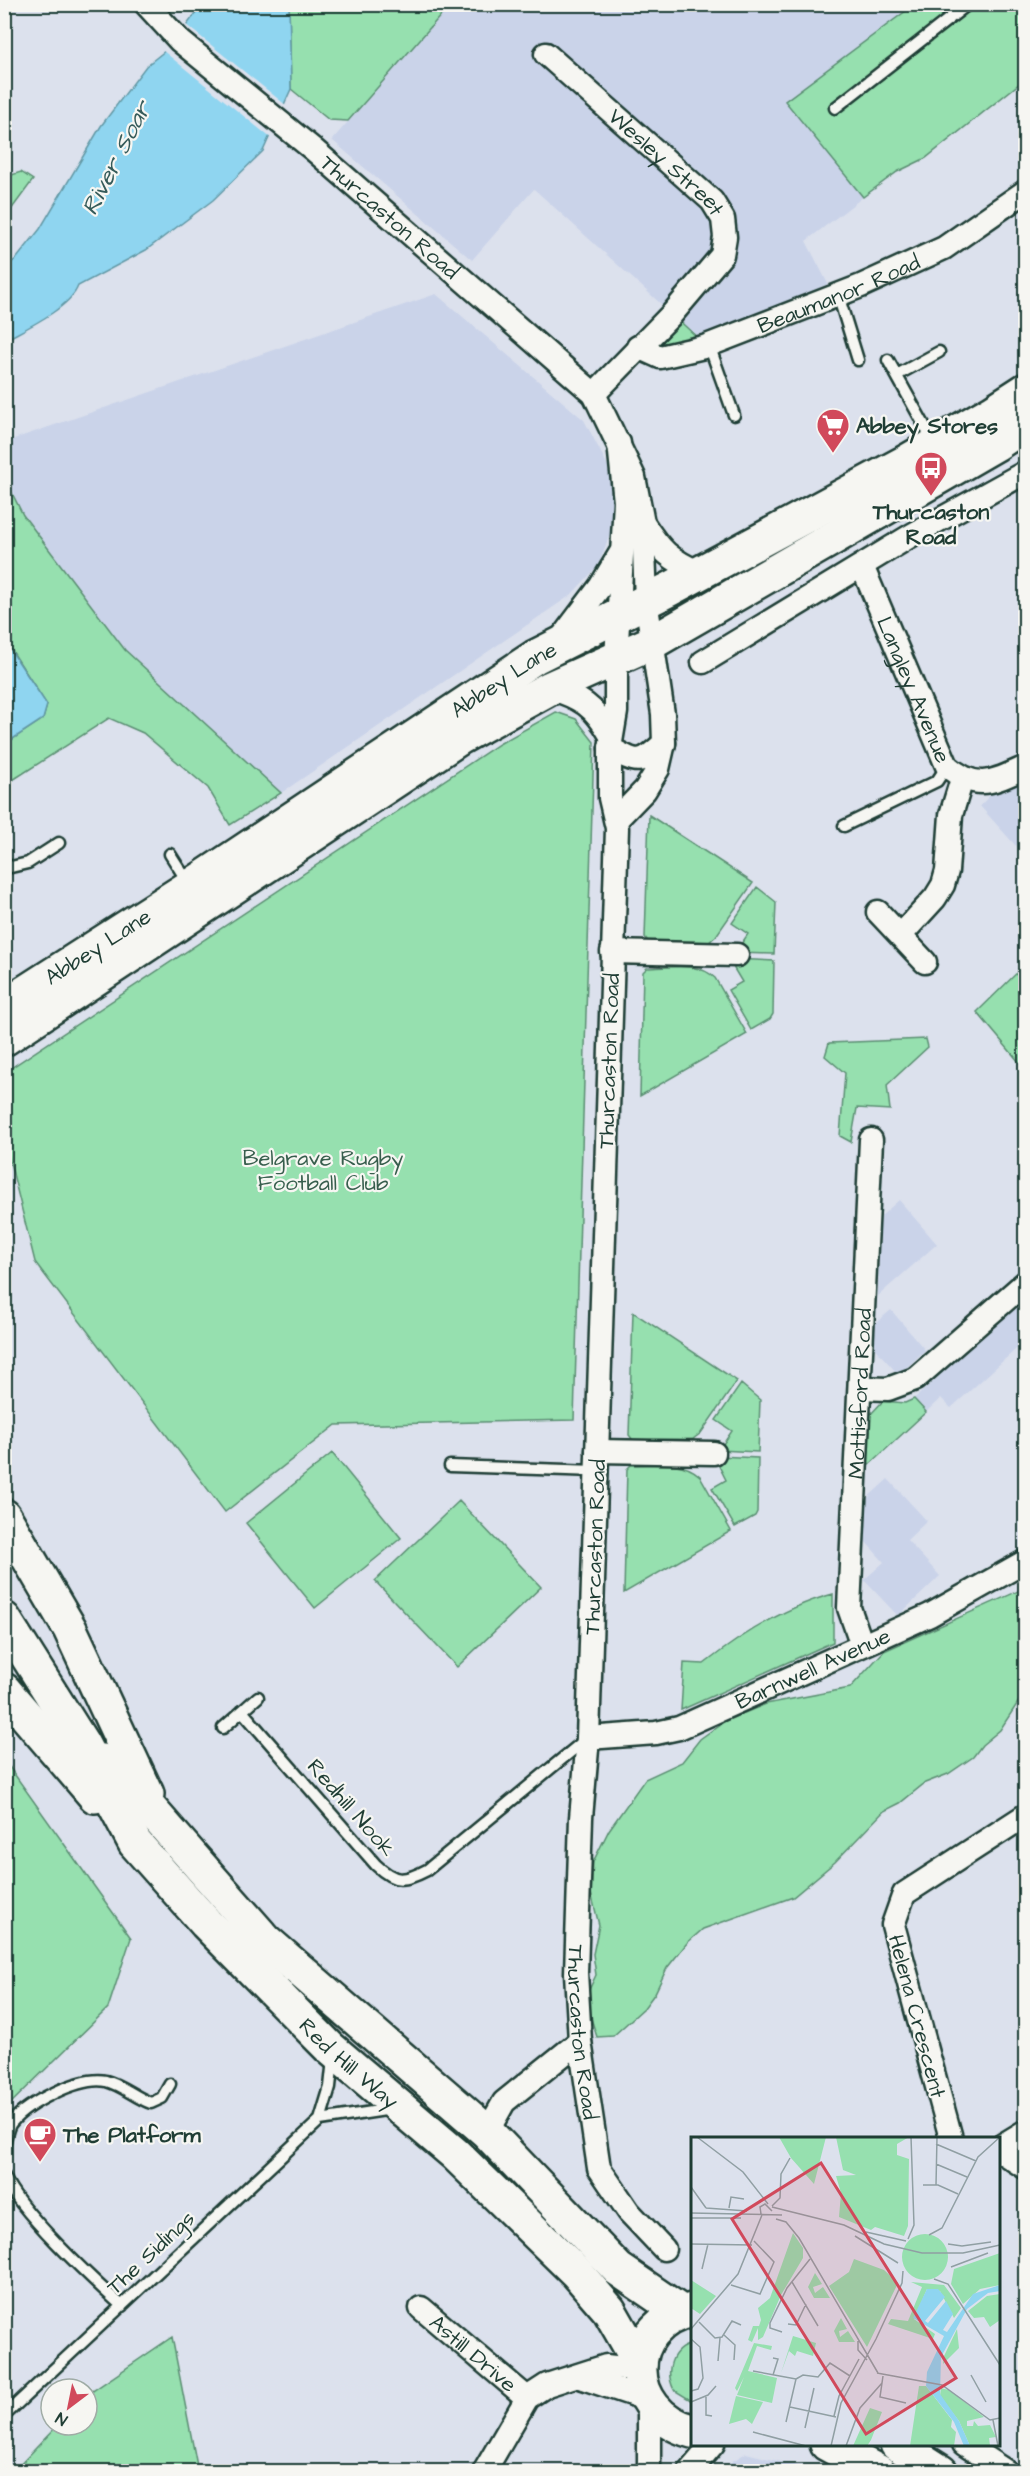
<svg xmlns="http://www.w3.org/2000/svg" width="1030" height="2476" font-family="'Architects Daughter',sans-serif">
<rect width="100%" height="100%" fill="#dce1ed"/>
<filter id="ink" filterUnits="userSpaceOnUse"><feTurbulence type="fractalNoise" baseFrequency=".0167" numOctaves="2"/><feDisplacementMap in="SourceGraphic" scale="12" xChannelSelector="R" yChannelSelector="G"/><feConvolveMatrix kernelMatrix="1 2 1 2 8 2 1 2 1" color-interpolation-filters="sRGB"/></filter>
<g filter="url(#ink)">
<path fill="#cad3e9" d="M450 5H914L786 101 863 197 806 241 828 284 703 342 534 189 472 260 332 140Z
M436 294 584 420 608 466 614 501 610 534 598 566 571 595 281 793 125 650 23 515 5 477V442Z
M1025 779V837L1016 846 980 806 991 794Z
M899 1200 937 1244 878 1296 880 1217Z
M1025 1298V1341L951 1408 941 1398 926 1412 914 1399Z
M891 1310 925 1350 899 1375 869 1342 871 1327Z
M888 1479 927 1521 907 1540 940 1576 898 1616 864 1580 884 1562 864 1540 866 1499Z
M746 2453 817 2471H716Z"/>
<path fill="#96e0af" stroke="#5a8e72" stroke-width="1.5" d="M289 5H450L348 121 329 120 291 89Z
M914 5H1025V79L926 158 897 172 863 197 785 101Z
M21 172 33 180 5 218V177Z
M672 314 698 338 680 348 651 342Z
M4 477 23 515 125 650 281 793 230 825 208 788 143 733 109 718 5 785V744L43 719 47 705 5 640Z
M556 712 576 719 594 742 574 1420 336 1425 225 1512 35 1262 5 1142V1072L499 744Z
M649 815 753 883 716 936 709 942 649 943 645 937Z
M757 887 776 902 774 954 735 953 748 934 732 923Z
M734 959 774 961 773 1014 770 1019 751 1030 728 990 742 982 733 967Z
M1025 965V1069L977 1012Z
M647 968C670 968 698 961 715 978L747 1034 640 1096 643 972Z
M926 1039 928 1047 887 1085 890 1110 857 1108 851 1142 840 1136 845 1073 825 1056 829 1043Z
M633 1312 737 1381 701 1433 693 1439 633 1440 629 1435Z
M741 1384 760 1400 758 1452 719 1450 732 1431 716 1420Z
M914 1399 926 1412 868 1466 870 1415 883 1401 905 1403Z
M332 1453 401 1538 315 1608 246 1523Z
M718 1456 758 1458 757 1512 755 1516 735 1527 712 1488 726 1480 718 1464Z
M631 1465C654 1465 682 1459 700 1476L731 1531 624 1593 627 1469Z
M459 1501 541 1587 457 1667 375 1581Z
M1025 1588V1692L1000 1730 982 1745 973 1757 948 1774 925 1783 900 1803 884 1811 835 1862 793 1897 703 1929 687 1943 667 1968 655 1993 644 2008 613 2036 597 2037 588 2009 589 1990 596 1975 593 1954 599 1925 591 1893 593 1862 609 1830 645 1779 682 1762 700 1739 725 1721 766 1704 850 1688 884 1651Z
M833 1594V1642L681 1710 684 1663 704 1664C741 1635 787 1606 833 1594Z
M5 1761 131 1938 108 2008 5 2109Z
M172 2337 198 2471H14L58 2425H87V2395Z
M692 2344V2401L674 2390C665 2372 670 2349 692 2344Z"/>
<path fill="#8fd5f0" stroke="#6298a5" stroke-width="1.5" d="M202 5H289L291 89 263 151 213 200 146 250 78 286C70 308 25 329 5 340V268L17 258 40 229 101 126 146 66 171 46Z
M4 640 47 705 43 719 5 744Z"/>
<path fill="#dce1ed" d="M185 24 287 106 272 139 162 50Z"/>
<g fill="none" stroke-linecap="round" stroke-linejoin="round">
<g stroke="#1f3d34" stroke-width="15">
<path id="service" d="M835 108 968 4
M838 295 858 360
M709 345 734 415
M888 360 933 441
M897 375 939 352
M844 826 937 781 947 766
M170 854 189 884
M4 863 11 867 28 863 59 843
M450 1466 596 1471
M242 1711 376 1865C395 1883 404 1882 427 1870L585 1740
M223 1728 258 1697
M320 2120 330 2087 333 2059
M4 2145C6 2138 7 2128 11 2123 27 2103 80 2076 106 2081 122 2085 136 2098 151 2103L162 2098 170 2084
M4 2176C18 2210 92 2279 122 2306
M4 2416 320 2120 392 2109"/>
</g>
<g stroke="#1f3d34" stroke-width="27">
<g id="minor">
<path id="s1" d="M146 4 180 41 314 150 594 394 634 477 643 523 646 600 663 714 664 743 658 769 645 790 617 819"/>
<path id="s2" d="M546 54 712 201 723 219 725 237 722 255 672 314 594 394"/>
<path id="s3" d="M638 347 660 357 704 347 861 286 944 248 1026 191"/>
<path id="s4" d="M619 443 625 502 616 659V712L610 748V798L617 828 588 1738 581 1818 576 1973 580 2041 599 2168 629 2212 664 2249"/>
<path d="M643 523C661 551 669 559 700 573"/>
<path id="s5" d="M862 566 947 766C978 792 992 782 1026 767"/>
<path d="M560 640 600 587 620 554"/>
<path d="M703 662 912 535 1026 472"/>
<path d="M550 688C581 698 594 706 610 734"/>
<path d="M610 748C638 764 640 765 664 743"/>
<path d="M878 912 925 962"/>
<path d="M901 935 935 898 943 885 947 871 951 815 962 779"/>
<path d="M612 952 737 955"/>
<path d="M860 1388 888 1389 915 1379 1026 1282"/>
<path d="M597 1451 714 1453"/>
<path id="s6" d="M862 1645 849 1608 871 1140"/>
<path id="s7" d="M588 1738 656 1733 679 1728 930 1615 1026 1561"/>
<path d="M487 2132 504 2102 580 2041"/>
<path d="M951 2138 893 1925 904 1894 1026 1815"/>
<path d="M998 2148 1026 2131"/>
<path d="M998 2150 1026 2168"/>
<path id="s8" d="M421 2308 527 2398"/>
<path d="M577 2376 646 2399"/>
<path d="M649 2403V2472"/>
<path d="M964 2444 1007 2472"/>
<path d="M484 2472 527 2398 547 2385 606 2366 640 2370"/>
<path d="M689 2472 713 2444"/>
</g>
</g>
<g stroke="#1f3d34" stroke-width="38">
<g id="primary">
<path id="s9" d="M4 1006 191 886 535 657 670 589 904 463 992 412 1026 390"/>
<path d="M4 1039 461 737 550 688 653 642 996 444 1026 424"/>
</g>
</g>
<g stroke="#1f3d34" stroke-width="38">
<g id="trunk">
<path d="M4 1516 70 1629 147 1794"/>
<path id="s10" d="M4 1619 82 1743 135 1843 206 1923 330 2048 455 2154 577 2273 609 2310 640 2364"/>
<path d="M4 1690 95 1796"/>
<path d="M102 1761 129 1785 265 1940 487 2132 618 2269 681 2312"/>
<path d="M692 2310C621 2326 624 2413 692 2431"/>
<path d="M827 2444 879 2472"/>
<path d="M897 2444 941 2472"/>
</g>
</g>
<use href="#service" stroke="#f6f6f2" stroke-width="10"/>
<use href="#minor" stroke="#f6f6f2" stroke-width="22"/>
<use href="#primary" stroke="#f6f6f2" stroke-width="33"/>
<use href="#trunk" stroke="#f6f6f2" stroke-width="33"/>
</g>
</g>
<defs>
<g id="supermarket-pin" transform="scale(1.725)"><path d="M0 17L-7.5 6A9.5 9.5 0 1 1 7.5 6Z" fill="#d1495b" stroke="#f6f6f2"/><path d="M-6-5.5h2.5l.6 2H6L4.5 2H-2.5L-4.4-4H-6ZM-1.5 3.2a1.3 1.3 0 1 0 .1 0ZM3 3.2a1.3 1.3 0 1 0 .1 0Z" fill="#fff"/></g>
<g id="bus-pin" transform="scale(1.725)"><path d="M0 17L-7.5 6A9.5 9.5 0 1 1 7.5 6Z" fill="#d1495b" stroke="#f6f6f2"/><path d="M-5-6H5V4H4V6H2V4H-2V6H-4V4H-5ZM-3.5-4V0h7V-4ZM-3.5 1.2v1.5H-2V1.2ZM2 1.2v1.5H3.5V1.2Z" fill="#fff"/></g>
<g id="cafe-pin" transform="scale(1.725)"><path d="M0 17L-7.5 6A9.5 9.5 0 1 1 7.5 6Z" fill="#d1495b" stroke="#f6f6f2"/><path d="M-5.5-4.5H6V0H3Q3 3.5 0 3.5H-2.5Q-5.5 3.5-5.5 0ZM3-3.2v2h1.7v-2ZM-6 4.5H4V6H-6Z" fill="#fff"/></g>
</defs>
<g fill-rule="evenodd">
<use href="#supermarket-pin" x="833" y="425"/>
<use href="#bus-pin" x="931" y="468"/>
<use href="#cafe-pin" x="40" y="2134"/>
</g>
<g text-anchor="middle" stroke-width="4.5" stroke-linejoin="round" paint-order="stroke">
<g font-size="22" fill="#1f3d34" stroke="#f6f6f2">
<text dy="8" stroke="none"><textPath href="#s2" startOffset="162">Wesley Street</textPath></text>
<text dy="8" stroke="none"><textPath href="#s1" startOffset="324">Thurcaston Road</textPath></text>
<text dy="8" stroke="none"><textPath href="#s3" startOffset="214">Beaumanor Road</textPath></text>
<text dy="8" stroke="none"><textPath href="#s9" startOffset="597">Abbey Lane</textPath></text>
<text dy="8" stroke="none"><textPath href="#s5" startOffset="134">Langley Avenue</textPath></text>
<text dy="8" stroke="none"><textPath href="#s9" startOffset="111">Abbey Lane</textPath></text>
<text transform="translate(608 1061) rotate(-88)" y="8">Thurcaston Road</text>
<text dy="8" stroke="none"><textPath href="#s6" startOffset="254">Mottisford Road</textPath></text>
<text transform="translate(594 1547) rotate(-88)" y="8">Thurcaston Road</text>
<text dy="8" stroke="none"><textPath href="#s7" startOffset="238">Barnwell Avenue</textPath></text>
<text transform="translate(352 1807) rotate(49)" y="8">Redhill Nook</text>
<text transform="translate(918 2016) rotate(75)" y="8">Helena Crescent</text>
<text dy="8" stroke="none"><textPath href="#s4" startOffset="1592">Thurcaston Road</textPath></text>
<text dy="8" stroke="none"><textPath href="#s10" startOffset="567">Red Hill Way</textPath></text>
<text transform="translate(150 2252) rotate(-43)" y="8">The Sidings</text>
<text dy="8" stroke="none"><textPath href="#s8" startOffset="69">Astill Drive</textPath></text>
</g>
<g font-size="22" font-weight="bold" fill="#1f3d34" stroke="#f6f6f2" text-anchor="start">
<text x="856" y="433">Abbey Stores</text>
<text x="931" y="519" text-anchor="middle">Thurcaston<tspan x="931" dy="25">Road</tspan></text>
<text x="63" y="2142">The Platform</text>
</g>
<g font-size="22" fill="#375e4d" stroke="#f6f6f2">
<text x="323" y="1165">Belgrave Rugby<tspan x="323" dy="25">Football Club</tspan></text>
</g>
<g font-size="24" font-style="italic" fill="#355b5a" stroke="#f6f6f2">
<text transform="translate(116 158) rotate(-63)" y="8">River Soar</text>
</g>
</g>
<g transform="translate(691 2137)">
<rect width="309" height="309" fill="#dce1ed"/>
<path d="M88 0H135L123 47 100 21ZM145 0H218L206 7V18L218 22 217 89 213 99 184 90 180 93 148 80 150 56 145 39 165 38 152 33ZM102 96 112 111V121L90 158 72 200 67 203V191L61 205 57 203 62 189H68L70 183 67 171 79 161ZM211 120a23 23 0 1 1 46 0a23 23 0 1 1-46 0ZM309 116V148L289 152 272 167 260 147 263 132ZM163 122 193 133 207 146 176 210 138 149 158 135ZM124 136 131 147 122 150 124 156 132 150 139 161H123L117 150ZM0 143 25 159 9 177 0 171ZM220 145 253 148 270 171 263 181 249 154 236 152 223 182 244 197 242 202 197 187 200 182 217 184 231 150ZM309 157V183L299 190 293 180 283 181 277 174 296 159ZM150 181 156 192 148 194 149 200 157 194 164 205H148L143 194ZM266 192 268 211 252 227 253 219ZM102 199 125 206 122 219 106 214 104 219 98 214 90 236ZM63 206 81 209 80 213 66 209 57 234 86 241 81 266 46 258 53 240 46 254 44 251ZM228 249H235L261 283 260 290 265 295 263 309H219ZM250 251 258 253 293 280 276 284V289H282L283 284 287 289 299 288 305 300 298 301 299 309H279L268 284 249 259ZM45 259 72 265 61 287 55 282 38 287ZM179 271 191 275 180 303 176 309H162Z" fill="#96e0af"/>
<path d="M309 148V154L297 156 276 172 250 220 249 257 268 284 279 309H273L263 285 235 249 236 235 253 199 222 181 236 152H247L254 160 234 184 237 186 255 164 262 177 252 193 256 195 282 157Z" fill="#8fd5f0"/>
<path fill="none" stroke="#909fa3" stroke-width="1.5" d="M6 0 52 35 77 67M245 7 285 24M245 27 276 40M232 48H247L267 57M245 48 246 0M0 50 15 71M81 69 89 61 90 37 99 21M81 70 153 88 193 107 231 116H272L309 108M15 71 56 74M38 71 40 60 53 62M0 76 91 78M70 77 69 70 74 67 81 74M0 81H50M85 82 95 85 108 101 187 236M175 95 215 104M238 98 251 91 287 20 309 0M164 99 207 126M217 102 223 88 220 0M0 107 61 108M257 107 271 109 300 105M260 130 297 116M11 132 17 107M243 142 257 147 309 228M101 145 127 189M40 148 69 157 83 125 63 104M8 185 24 201 31 200 41 184 50 188M97 187 105 188 115 167M0 192 47 137 71 78M91 195 79 191V186L96 151 119 122M33 198 44 208 43 223M0 202 9 210 12 241 7 252 0 254M167 204V213L176 223M82 221 87 222 82 238M27 224 29 201M62 234 105 242M186 236 251 248 299 283 309 281M280 238 295 265M192 239 189 260 215 266M105 242 112 238 127 240 139 226 159 239M15 260V278L21 279M0 265 17 258 25 249M99 270 145 280M143 279 148 259 168 222M302 283 307 309M95 285 105 242M114 291 123 251M62 295 115 309M140 309 150 266 185 202 211 146 212 134M155 309 169 271 191 246"/>
<path fill="#d1495b" fill-opacity="0.15" stroke="#d1495b" stroke-width="3" d="M130 26 265 241 175 297 41 82Z"/>
<rect width="309" height="309" fill="none" stroke="#1f3d34" stroke-width="3"/>
</g>
<rect width="1030" height="2476" fill="none" stroke="#f6f6f2" stroke-width="24"/>
<rect x="12" y="12" width="1006" height="2452" fill="none" stroke="#1f3d34" stroke-width="2" filter="url(#ink)"/>
<g transform="translate(69 2407) rotate(212)"><circle r="28" fill="#f6f6f2" stroke="#a0aca6" stroke-width="1.5"/>
<path d="M0-4.5L10 22L0 15L-10 22Z" fill="#d1495b"/>
<text y="-9" font-size="16" font-weight="bold" text-anchor="middle" fill="#1f3d34">N</text>
</g>
</svg>
